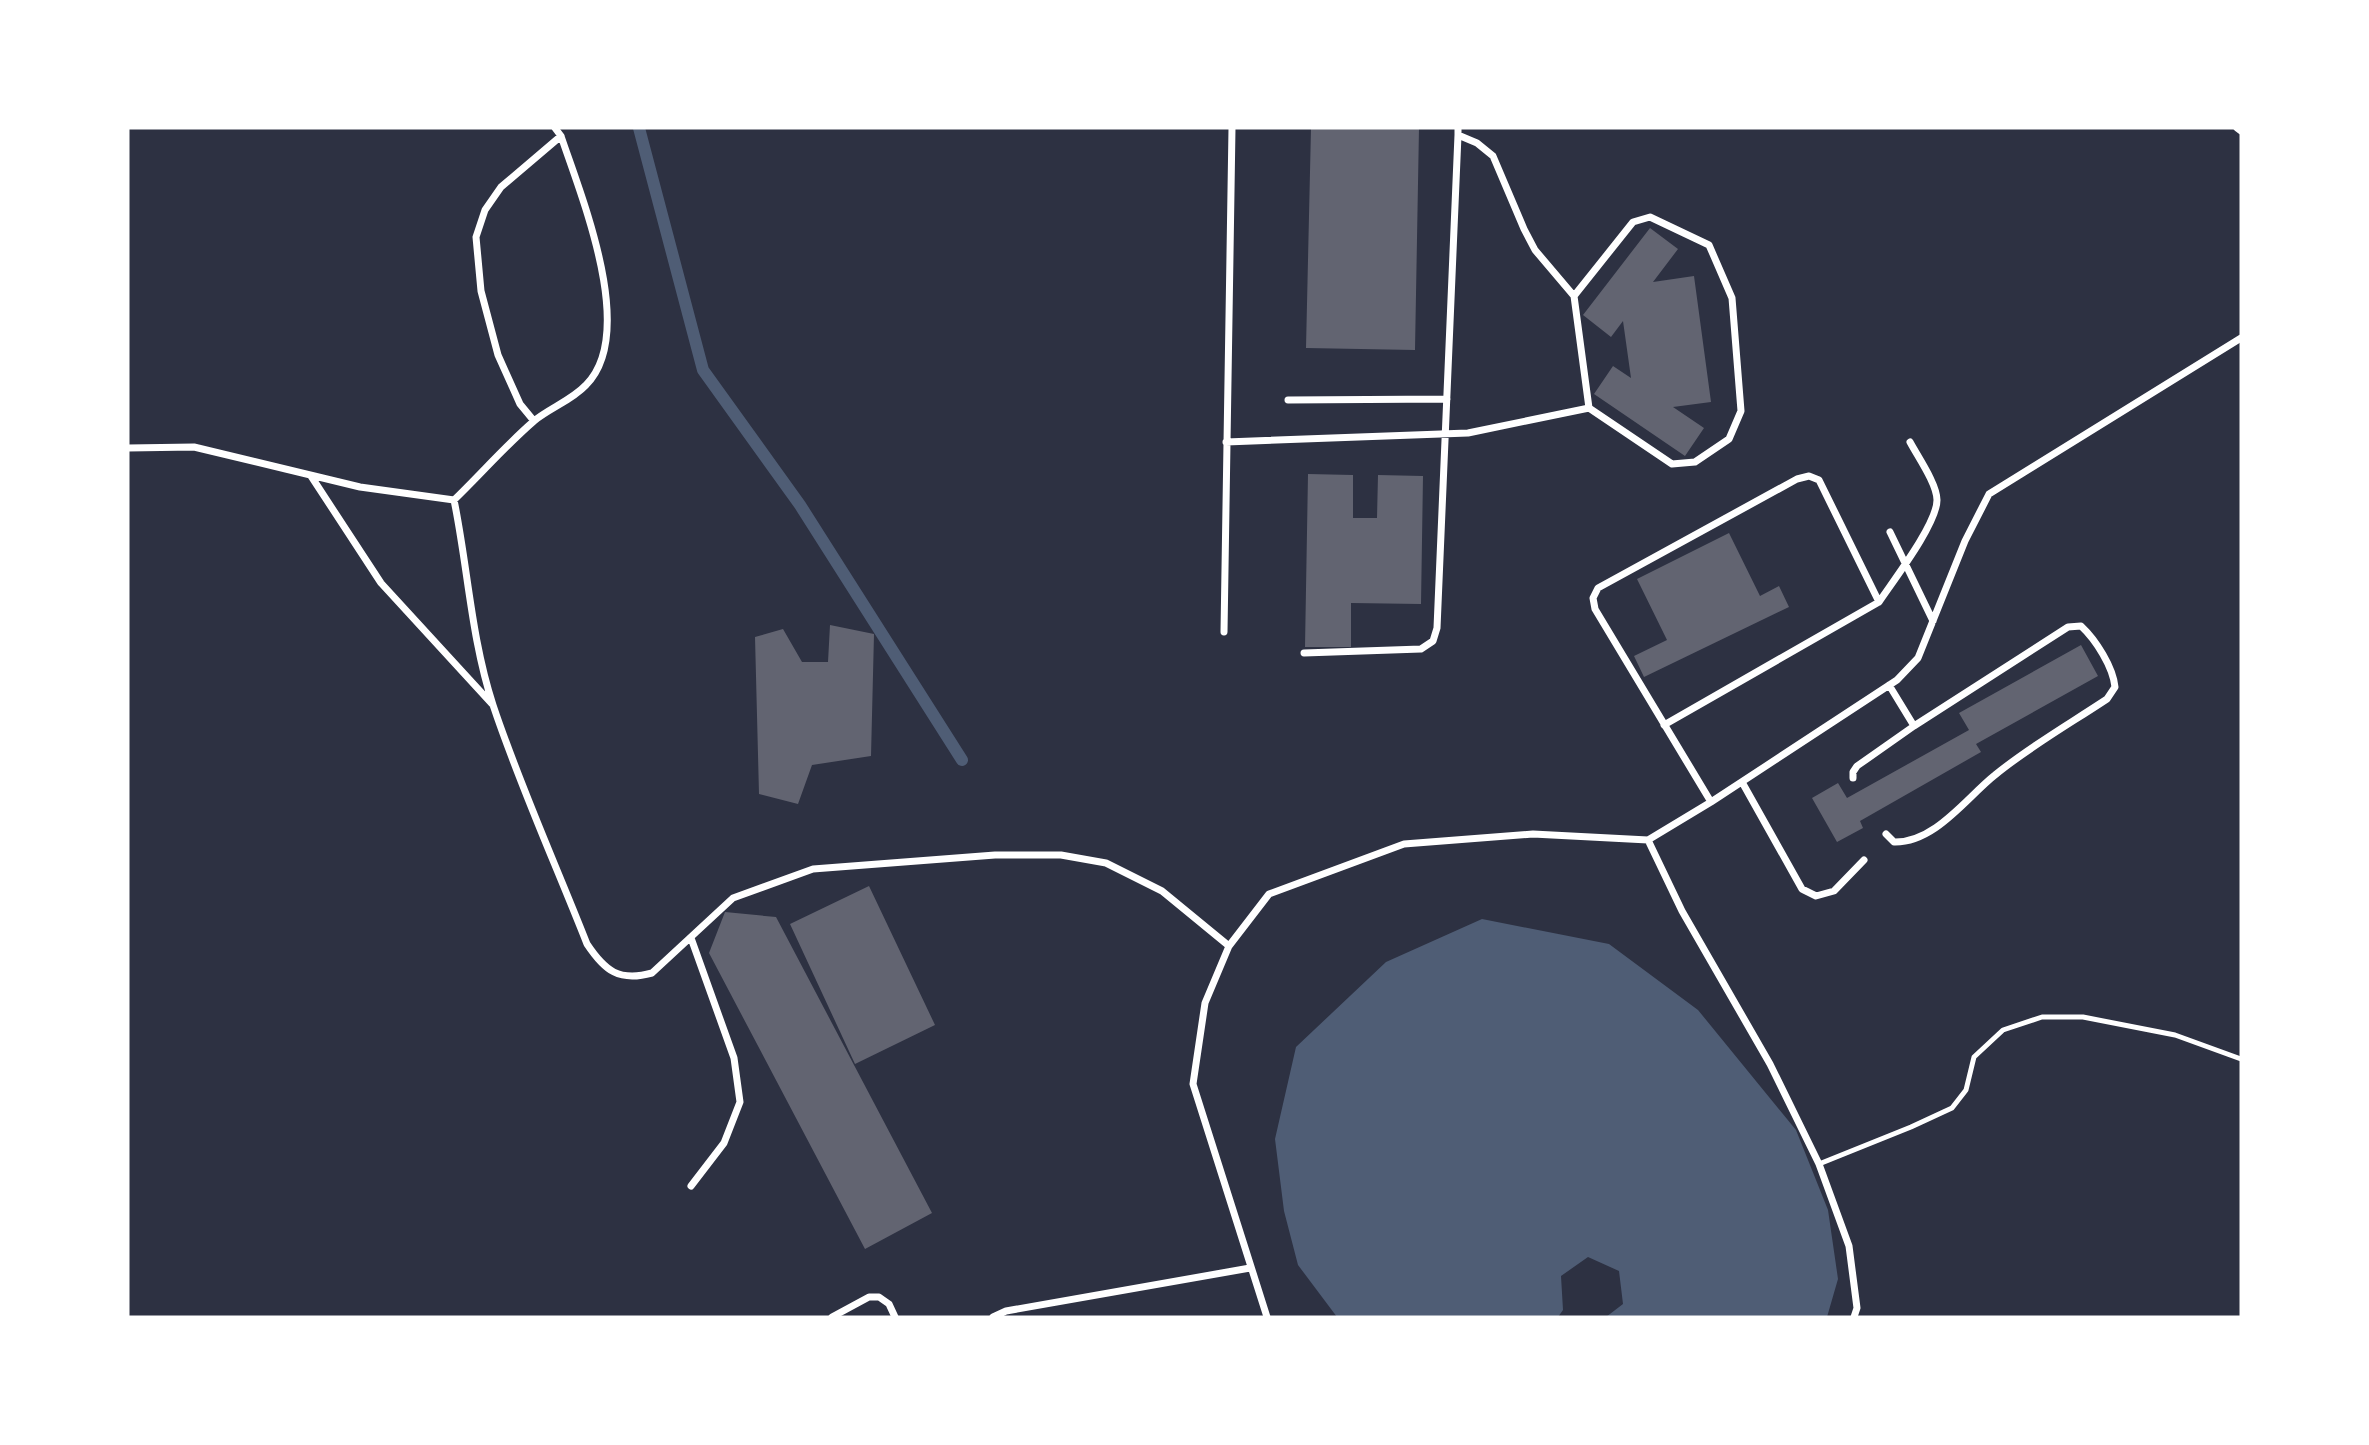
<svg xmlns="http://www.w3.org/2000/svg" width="2369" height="1445" font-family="'PT Serif',serif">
<rect width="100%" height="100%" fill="#2d3142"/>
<path fill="#4f5d75" d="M1482 919 1609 944 1698 1010 1796 1130 1828 1210 1838 1279 1827 1317H1606L1623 1304 1619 1271 1588 1257 1561 1276 1563 1310 1558 1317H1337L1298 1265 1284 1211 1275 1139 1296 1047 1386 962Z"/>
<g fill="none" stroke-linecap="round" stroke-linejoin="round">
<path stroke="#4f5d75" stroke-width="12" d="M639 128 703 370 800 505 962 760"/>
</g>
<path fill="#626471" d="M1311 128H1419L1415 350 1306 348Z
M1650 228 1678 249 1653 282 1694 276 1711 402 1673 407 1704 428 1685 456 1594 394 1613 366 1631 378 1623 321 1611 337 1583 315Z
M1308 474 1353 475V518H1377L1378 475 1423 476 1421 604 1351 603V647H1305Z
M1729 533 1760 596 1779 586 1789 607 1644 677 1634 656 1667 640 1637 579Z
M830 625 874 634 871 756 812 765 798 804 759 794 755 637 783 629 802 662H828Z
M2081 645 2098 676 1976 744 1981 752 1860 821 1863 828 1837 842 1812 798 1838 783 1847 798 1969 730 1959 713Z
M869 886 935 1025 855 1064 790 924Z
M725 912 776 917 932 1213 865 1249 709 953Z"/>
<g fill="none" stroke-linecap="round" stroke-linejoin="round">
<path stroke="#fff" stroke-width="5" d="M1819 1164 1911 1127 1952 1108 1966 1090 1974 1057 2003 1030 2042 1017H2083L2175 1035 2241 1059"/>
<path stroke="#fff" stroke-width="7" d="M1458 128V135L1477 143 1493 156 1524 229 1535 250 1574 296
M2237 128 2241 131
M1288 400 1447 399
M534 421 520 404 498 355 481 291 476 237 485 210 501 187 561 136
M1226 442 1468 433 1589 408 1574 296 1633 222 1650 217 1709 245 1732 298 1741 411 1729 439 1695 462 1672 464 1589 408
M128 448 194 447 360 487 454 500C481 474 506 445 534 421 550 408 572 400 586 385 638 333 581 196 561 136L555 128
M311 476 381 583 492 704
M454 500C468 568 471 638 493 705 520 786 556 865 587 944 605 971 619 982 652 973L733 898 813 869 995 855H1061L1106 863 1162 891 1229 946
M1890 532 1933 621
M1879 602C1893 581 1937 524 1937 500 1937 484 1918 457 1910 442
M1224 632 1232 128
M1304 653 1421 649 1433 641 1437 628 1458 135
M1889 685 1914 726
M1664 725 1879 602 1819 480 1809 476 1797 479 1598 588 1593 598 1595 609 1711 802
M1853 778V772L1857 766 1914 726 2068 627 2081 626C2096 640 2113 667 2115 687L2107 699C2071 723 2029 747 1995 775 1967 797 1935 843 1894 842L1886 834
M1742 782 1802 889 1816 896 1834 891 1864 860
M1648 840 1682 911 1770 1064 1819 1164 1849 1246 1857 1308 1854 1317
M691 1186 724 1143 740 1102 734 1058 691 938
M832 1317 869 1297H879L889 1304 895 1317
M993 1317 1006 1311 1250 1268
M1267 1317 1193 1084 1205 1003 1229 946 1269 894 1404 844 1533 834 1648 840 1711 802 1897 680 1918 658 1965 541 1989 494 2241 338"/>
</g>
<rect width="2369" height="1445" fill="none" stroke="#ffffff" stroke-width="259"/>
</svg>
